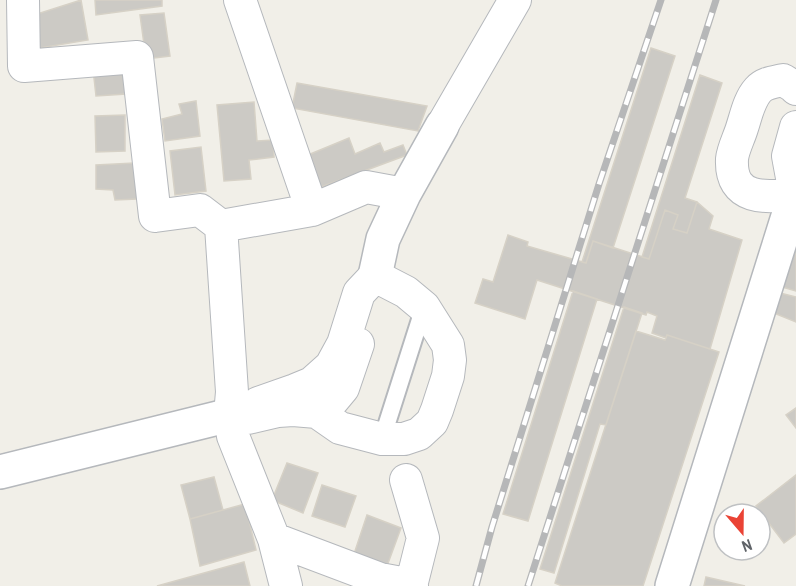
<svg xmlns="http://www.w3.org/2000/svg" width="796" height="586" font-family="'Archivo Narrow',sans-serif">
<rect width="100%" height="100%" fill="#f1efe8"/>
<path fill="#cccac5" stroke="#d6d1c6" stroke-width="1.5" d="M81 0 88 40 40 48 34 15Z
M95 0H162V6L96 15Z
M164 13 170 56 146 59 140 15Z
M651 48 675 56 613 248 593 241 586 263 582 262Z
M122 65 126 94 96 96 93 69Z
M700 75 722 83 685 198 697 202 687 233 673 229 678 215 665 210 649 259 642 257Z
M297 83 427 106 418 131 292 108Z
M196 101 200 136 165 141 162 119 182 114 179 104Z
M254 102 257 141 273 140 274 157 249 160 251 179 224 181 217 105Z
M125 115V151L96 152 95 116Z
M349 138 355 154 380 143 384 152 403 145 407 155 321 187 308 155Z
M201 147 206 191 175 195 170 151Z
M134 163 137 199 115 200 113 190 96 189V165Z
M697 202 713 216 709 229 742 240 710 349 667 335 666 338 652 333 657 316 647 312 646 315 537 280 525 319 475 303 483 279 493 282 508 235 528 242 527 246 586 263 593 241 649 259 665 210 678 215 673 229 687 233Z
M796 234V291L782 287Z
M573 291 597 299 528 521 503 514Z
M780 293 796 297V322L774 313Z
M624 307 642 313 606 425 600 424 554 573 540 569Z
M636 331 665 340 667 335 719 352 643 586H562L555 583Z
M796 408V428L786 415Z
M287 463 318 473 303 513 272 500Z
M796 475V534L784 543 756 506Z
M214 477 223 510 190 519 181 485Z
M322 485 356 496 345 527 312 516Z
M245 504 256 550 200 566 190 519Z
M367 515 401 528 387 566 354 554Z
M244 562 250 586H157Z
M706 577 745 586H704Z"/>
<g fill="none" stroke-linecap="round" stroke-linejoin="round">
<g stroke="#b5b8bc" stroke-width="20">
<path id="service" d="M382 439 424 307"/>
</g>
<g stroke="#b5b8bc" stroke-width="34">
<path id="minor" d="M23 0 24 66 137 57 155 216 200 210 221 226 312 210 240 0
M442 126 515 0
M795 194C766 198 730 201 732 159 733 149 739 138 742 128 746 116 749 100 758 90 764 83 774 82 783 80L793 86 796 89
M795 194 788 156 796 127
M312 210 366 187 404 194
M221 226 232 392 230 415 233 436 274 539 286 586
M258 403 295 390 312 383 331 366 343 344 359 293 375 276
M317 412 333 400 343 388 358 344
M230 415 248 418 278 411 293 410 317 412 340 428 382 439H404L419 434 432 422 437 410 448 376 450 360 448 345 424 307 406 292 375 276
M406 480 423 538 411 586
M274 539 380 579 412 585"/>
</g>
<g stroke="#b5b8bc" stroke-width="36">
<path id="tertiary" d="M375 276 383 239 404 194 442 126
M0 472 230 415
M672 586 795 194"/>
</g>
<g stroke="#b6babf" stroke-width="36">
<path id="secondary" d="M795 194H796"/>
</g>
<use href="#service" stroke="#fff" stroke-width="16"/>
<use href="#minor" stroke="#fff" stroke-width="32"/>
<use href="#tertiary" stroke="#fff" stroke-width="33"/>
<use href="#secondary" stroke="#fff" stroke-width="33"/>
<g stroke="#b6b7b8" stroke-width="7">
<path id="rail" d="M476 586 492 527 599 184 661 0
M528 586 716 0"/>
</g>
<use href="#rail" stroke="#fff" stroke-width="4.5" stroke-dasharray="14" stroke-linecap="butt"/>
</g>
<g transform="translate(742 532) rotate(160)"><circle r="28" fill="#ffffff" stroke="#bfc1c3" stroke-width="1.5"/>
<path d="M0-4.5L10 22L0 15L-10 22Z" fill="#ea4335"/>
<text y="-9" font-size="16" font-weight="bold" text-anchor="middle" fill="#5f6368">N</text>
</g>
</svg>
